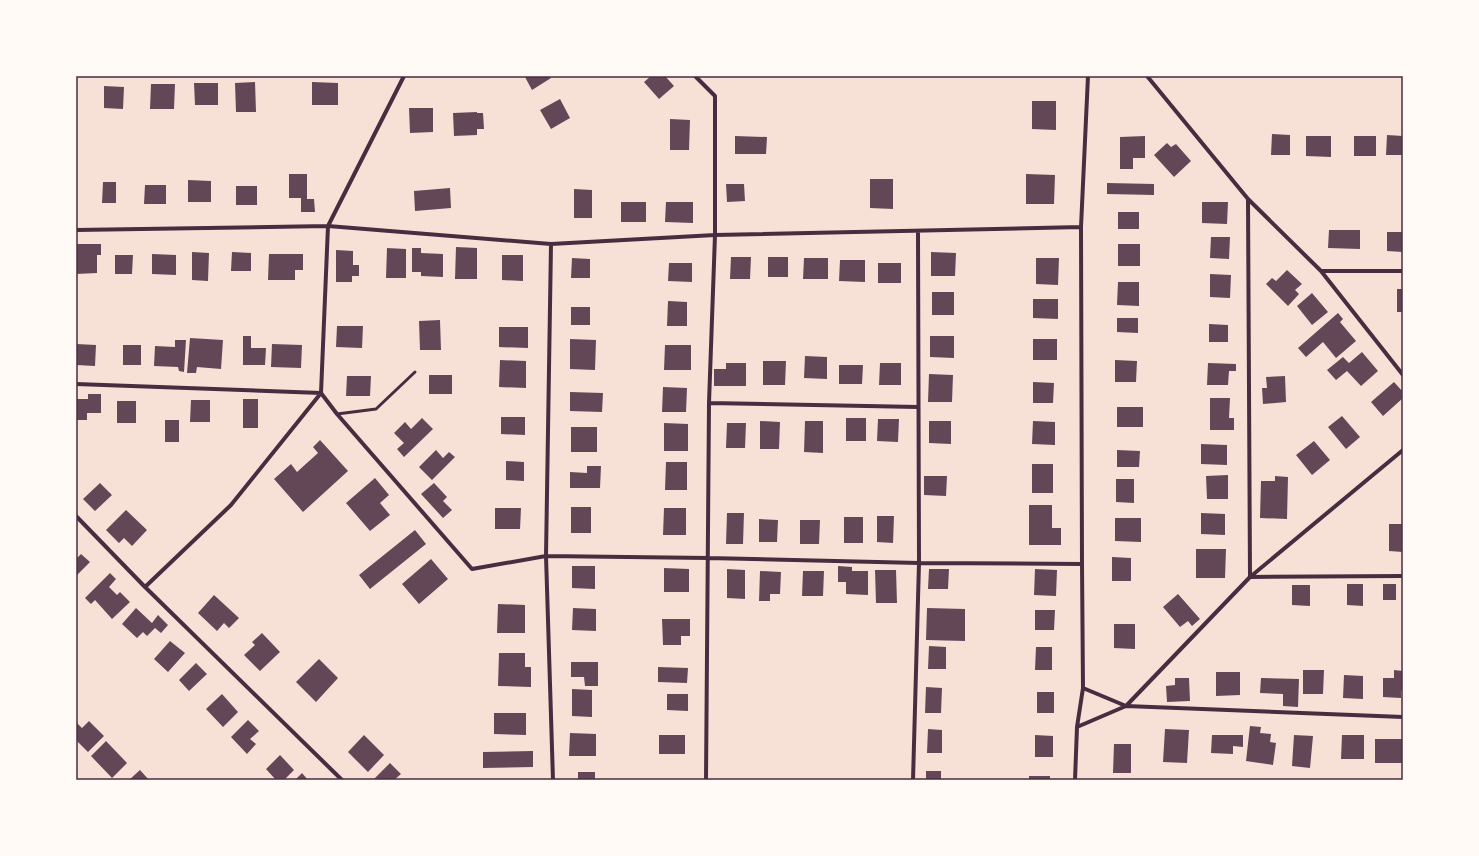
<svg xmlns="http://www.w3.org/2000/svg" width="1479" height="856" font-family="'Work Sans',sans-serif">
<rect width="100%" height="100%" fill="#f7e1d7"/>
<path fill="#644757" d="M527 76H550L551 78 532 90 525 77Z
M651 76H665L674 86 659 99 644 82Z
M255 82 256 112H236L235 83Z
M312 82 338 83V105H312Z
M194 83H218V105H195Z
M151 84H175L174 109H150Z
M104 86 124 87 123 109 104 108Z
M560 99 570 118 551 129 540 110Z
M1032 101H1056V130L1032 129Z
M409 108H433V132L410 133Z
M477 112V113H483L484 129H477V135L454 136 453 113Z
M670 119 690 120 689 150H670Z
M1272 134 1290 135V155H1271Z
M1387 135 1403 136V155H1386Z
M735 136 767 137 766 154H735Z
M1145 136V158H1133V169H1120V137Z
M1306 136H1331V157L1306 156Z
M1354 136H1376V156H1354Z
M1167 143 1171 147 1176 144 1191 161 1174 177 1154 155Z
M289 174H307V199H314L315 212H301V198H289Z
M1026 174 1055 175 1054 204H1026Z
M870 179H893V209L870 208Z
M188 180 211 181V202H188Z
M103 182H116V203H102Z
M1107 183 1154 184V195L1107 194Z
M726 184H744L745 201 727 202Z
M145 185H166V204H144Z
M236 186H257V205H236Z
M450 188 451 208 415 211 414 191Z
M574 189 592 190V218H574Z
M621 202H646V222H621Z
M666 202H693V223L665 222Z
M1202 202H1228L1227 224 1202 223Z
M1118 212H1139V229H1118Z
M1329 230H1360V249L1328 248Z
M1387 232H1403V252L1387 251Z
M1211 237H1230L1229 259 1210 258Z
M76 244H101V255H97V273L76 274Z
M1118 244H1140V266H1118Z
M456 247 477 248V279H455Z
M387 248 406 249V278H386Z
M412 248H421V253L443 254V277L421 276V272H412Z
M336 250 353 251V265H359V276H352V282H336Z
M192 252 209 253 208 281 192 280Z
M232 252 251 253V271H231Z
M931 252 956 253 955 276H931Z
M152 254 176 255V275L152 274Z
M269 254H303V270H295V280H268Z
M115 255H133L132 274H115Z
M502 255H523V281L502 280Z
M731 257H751L750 279H730Z
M768 257H788V277H768Z
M572 258 590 259V278H571Z
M804 258H828V279H803Z
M1036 258H1059L1058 285 1036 284Z
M840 260H865V282L839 281Z
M669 263H692V282L668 281Z
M878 263H901V283H878Z
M1287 270 1302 284 1295 290 1299 294 1288 306 1266 284 1272 278 1276 281Z
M1210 274 1231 275 1230 298 1210 297Z
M1118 282H1139V306L1117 305Z
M1397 289H1403V312H1397Z
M932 292H954V315H932Z
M1312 293 1328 312 1312 325 1297 306Z
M1033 299H1058V319L1033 318Z
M668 301 687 302V326H667Z
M571 307H590V325H571Z
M1338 313 1343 319 1340 322 1356 341 1336 358 1323 342 1306 357 1298 348Z
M1117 318H1138V333L1117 332Z
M440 320 441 350H420L419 321Z
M1209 324 1228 325V342H1209Z
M337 326H363L362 348 336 347Z
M499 327H528V348L499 347Z
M243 336H251V348H266L265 365H243Z
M930 336H954V358L930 357Z
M190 338 223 340 221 369 197 367 196 373H187Z
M570 339 596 340 595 370 570 369Z
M1033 339H1057V360H1033Z
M175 340H186L184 372 179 371 178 367 154 366 155 346 175 347Z
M76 344 96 345 95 366 76 365Z
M272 344 302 345 301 368 271 367Z
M123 345H141V365H123Z
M665 345H691V370H664Z
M1362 352 1378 371 1361 386 1347 371 1336 380 1327 370 1343 357 1349 363Z
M805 356 827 357V379L804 378Z
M500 360 526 361V388L499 387Z
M1115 360 1137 361 1136 382H1115Z
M763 361H786L785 385H763Z
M726 363H746V386H714V369H726Z
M880 363H901V385H879Z
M1208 363 1236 364V371H1229L1228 385H1207Z
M839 365H863L862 384H839Z
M929 374 953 375 952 402H928Z
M429 375H452V394H429Z
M347 376H371L370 396H346Z
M1285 376 1286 402 1263 404 1262 388H1267L1266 377Z
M1033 382 1054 383 1053 403H1033Z
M1394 382 1403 392V398L1383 416 1371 402Z
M663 387 687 388 686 412H662Z
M570 392 603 393 602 412 570 411Z
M88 394H101V413H87V420H76V399H88Z
M1210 398H1230L1229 418H1234V430H1210Z
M243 399H258V428H243Z
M191 400H210V422H190Z
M117 401H136V423H117Z
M1117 407H1143V427H1117Z
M1342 416 1360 437 1346 449 1328 427Z
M501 417H525V435L501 434Z
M422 418 433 429 404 457 397 449 404 443 394 433 405 422 411 429Z
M846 418H866V441H846Z
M878 419H899L898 442 877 441Z
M165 420H179V442H165Z
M760 421 780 422 779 449H760Z
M805 421H823V453L804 452Z
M929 421H951V444L929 443Z
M1033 421 1055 422V445L1032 444Z
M664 423 688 424V451H664Z
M727 423H746L745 448H726Z
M571 427H597V452H571Z
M320 440 348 471 303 512 274 479 291 464 297 472 318 453 313 447Z
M1314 441 1330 460 1312 475 1296 455Z
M1201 444 1227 445V465L1201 464Z
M436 450 443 458 449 452 455 457 432 480 419 467Z
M1117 450 1140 451 1139 467H1117Z
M506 461 524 462V481L506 480Z
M666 462H687V490H665Z
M1032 464H1053V493H1032Z
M587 466H601L600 488H570V472L587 473Z
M1228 475V499H1207L1206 476Z
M924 476H947L946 496 924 495Z
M1275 476 1288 477 1287 519 1260 518 1261 481H1275Z
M375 478 389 495 380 503 390 515 370 531 346 503Z
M1116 479H1134V503L1116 502Z
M100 483 112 495 95 511 83 499Z
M434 483 447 497 443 501 452 510 443 518 421 494Z
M1029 505H1052V528H1061V545H1029Z
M571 507H591V533H571Z
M495 508H521L520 529H495Z
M664 508H686V535H663Z
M126 510 147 530 132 546 124 538 119 543 106 530Z
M727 513H744L743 544H726Z
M1201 513 1225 514V535L1201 534Z
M877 516H894L893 543 877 542Z
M844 517H863V543H844Z
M1115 518H1141V542L1115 541Z
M759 519 778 520 777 542H759Z
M800 520H820L819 544H800Z
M1389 524H1403V552L1389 551Z
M415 530 426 544 370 589 359 575Z
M1196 549H1226L1225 578H1196Z
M81 554 90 562 76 576V559Z
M1112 557 1131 558V581H1112Z
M431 559 448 579 419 604 402 584Z
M572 566H595V589L572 588Z
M838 566 852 567V571H868V595L846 594V582H838Z
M664 568 689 569V592H664Z
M727 569 745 570V599L727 598Z
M929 569H949L948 589H928Z
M1035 569 1057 570 1056 596 1034 595Z
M875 570H896L897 603H876Z
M760 571 781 572 780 594H770V601H759Z
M803 571H824L823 596H802Z
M110 573 116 579 109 587 117 595 120 592 130 602 112 619 95 600 91 604 85 598Z
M1347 584H1363V606L1347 605Z
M1383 584H1396V600H1383Z
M1292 585H1310V606L1292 605Z
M1178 594 1200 619 1192 626 1188 621 1180 627 1163 607Z
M214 595 239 618 229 628 224 623 217 631 198 613Z
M498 604 525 605V633H497Z
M136 608 152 623 158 615 168 625 161 633 155 628 147 636 143 632 137 638 122 624Z
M573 608 596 609V631L572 630Z
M927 608 965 609V641L926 640Z
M1035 610H1055L1054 630H1035Z
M662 619H690V636H681V645H663Z
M1114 624H1135V649L1114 648Z
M262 633 280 652 260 671 244 655 255 645 252 642Z
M170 641 185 653 168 672 154 659Z
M929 646 946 647V669H928Z
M1036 647H1052V670H1035Z
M499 653H525V667H531V687L498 686Z
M319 659 338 678 316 702 296 682Z
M571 662H598V686H585L584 677H571Z
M196 663 207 674 189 691 179 680Z
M658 667 688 668 687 683 658 682Z
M1303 670H1324L1323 694H1303Z
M1394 670 1403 671V691L1401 690V698L1383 697V678H1394Z
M1216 672H1240V695L1216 696Z
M1344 675 1363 676V699L1343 698Z
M1175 678H1189L1190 701 1167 702 1166 686 1175 685Z
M1261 678 1299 679 1298 707 1283 706V694L1260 693Z
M926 687 942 688 941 713H925Z
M572 689 592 690V717L572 716Z
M1037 692H1054V713H1037Z
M222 694 238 712 223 727 206 709Z
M667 694H688V711L667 710Z
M494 713H526V735L494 734Z
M248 720 259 731 250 739 256 744 247 754 231 737Z
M89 721 104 736 88 752 76 740V722L82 728Z
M1250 726 1261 727 1260 733 1271 734 1270 742 1276 743 1273 765 1246 761Z
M928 729 942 730V753H927Z
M1165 729 1189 730 1187 763 1163 762Z
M570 733 596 734V756H569Z
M364 735 384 755 368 772 348 752Z
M659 735H685V754H659Z
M1035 735 1053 736V757H1035Z
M1212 735H1243V747L1233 746V754L1211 753Z
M1294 735 1313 736 1310 768 1292 766Z
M1342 735H1364V759H1341Z
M1375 739H1403V763H1375Z
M106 741 127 763 112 778 91 756Z
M1114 744H1131V773H1113Z
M533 751V767L483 768V752Z
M280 755 294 770 284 780H276L266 769Z
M390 763 401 774 394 780H373Z
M140 770 149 780H129Z
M926 771H941V780H926Z
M578 772H595V780H578Z
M302 773 308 780H295Z
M1029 776H1050V780H1029Z"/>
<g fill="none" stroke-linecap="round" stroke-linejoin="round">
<path stroke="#4a2c40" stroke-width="3" d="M337 414 376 409 415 372"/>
<path stroke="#4a2c40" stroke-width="4" d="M695 76 715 96V235L709 403 706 780
M1147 76 1248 199 1321 271 1403 375
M1248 199 1250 577 1403 576
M76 230 328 226 551 244 715 235 1081 227
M551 244 546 556 553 780
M1321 271H1403
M76 384 321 393 337 414 472 569 546 556 708 558 919 563 1082 564
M709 403 918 407
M76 516 145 587 342 780
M145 587 231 505 321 393 328 226 404 76
M1083 688 1126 706 1403 717
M1077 727 1126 706 1250 577 1403 450
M913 780 919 563 918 231
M1075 780 1077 727 1083 688 1082 564 1081 227 1088 76"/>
</g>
<rect width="1479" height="856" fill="none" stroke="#fffaf5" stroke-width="154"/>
<rect x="77" y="77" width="1325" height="702" fill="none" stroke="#4a2c40" stroke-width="1.5"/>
</svg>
